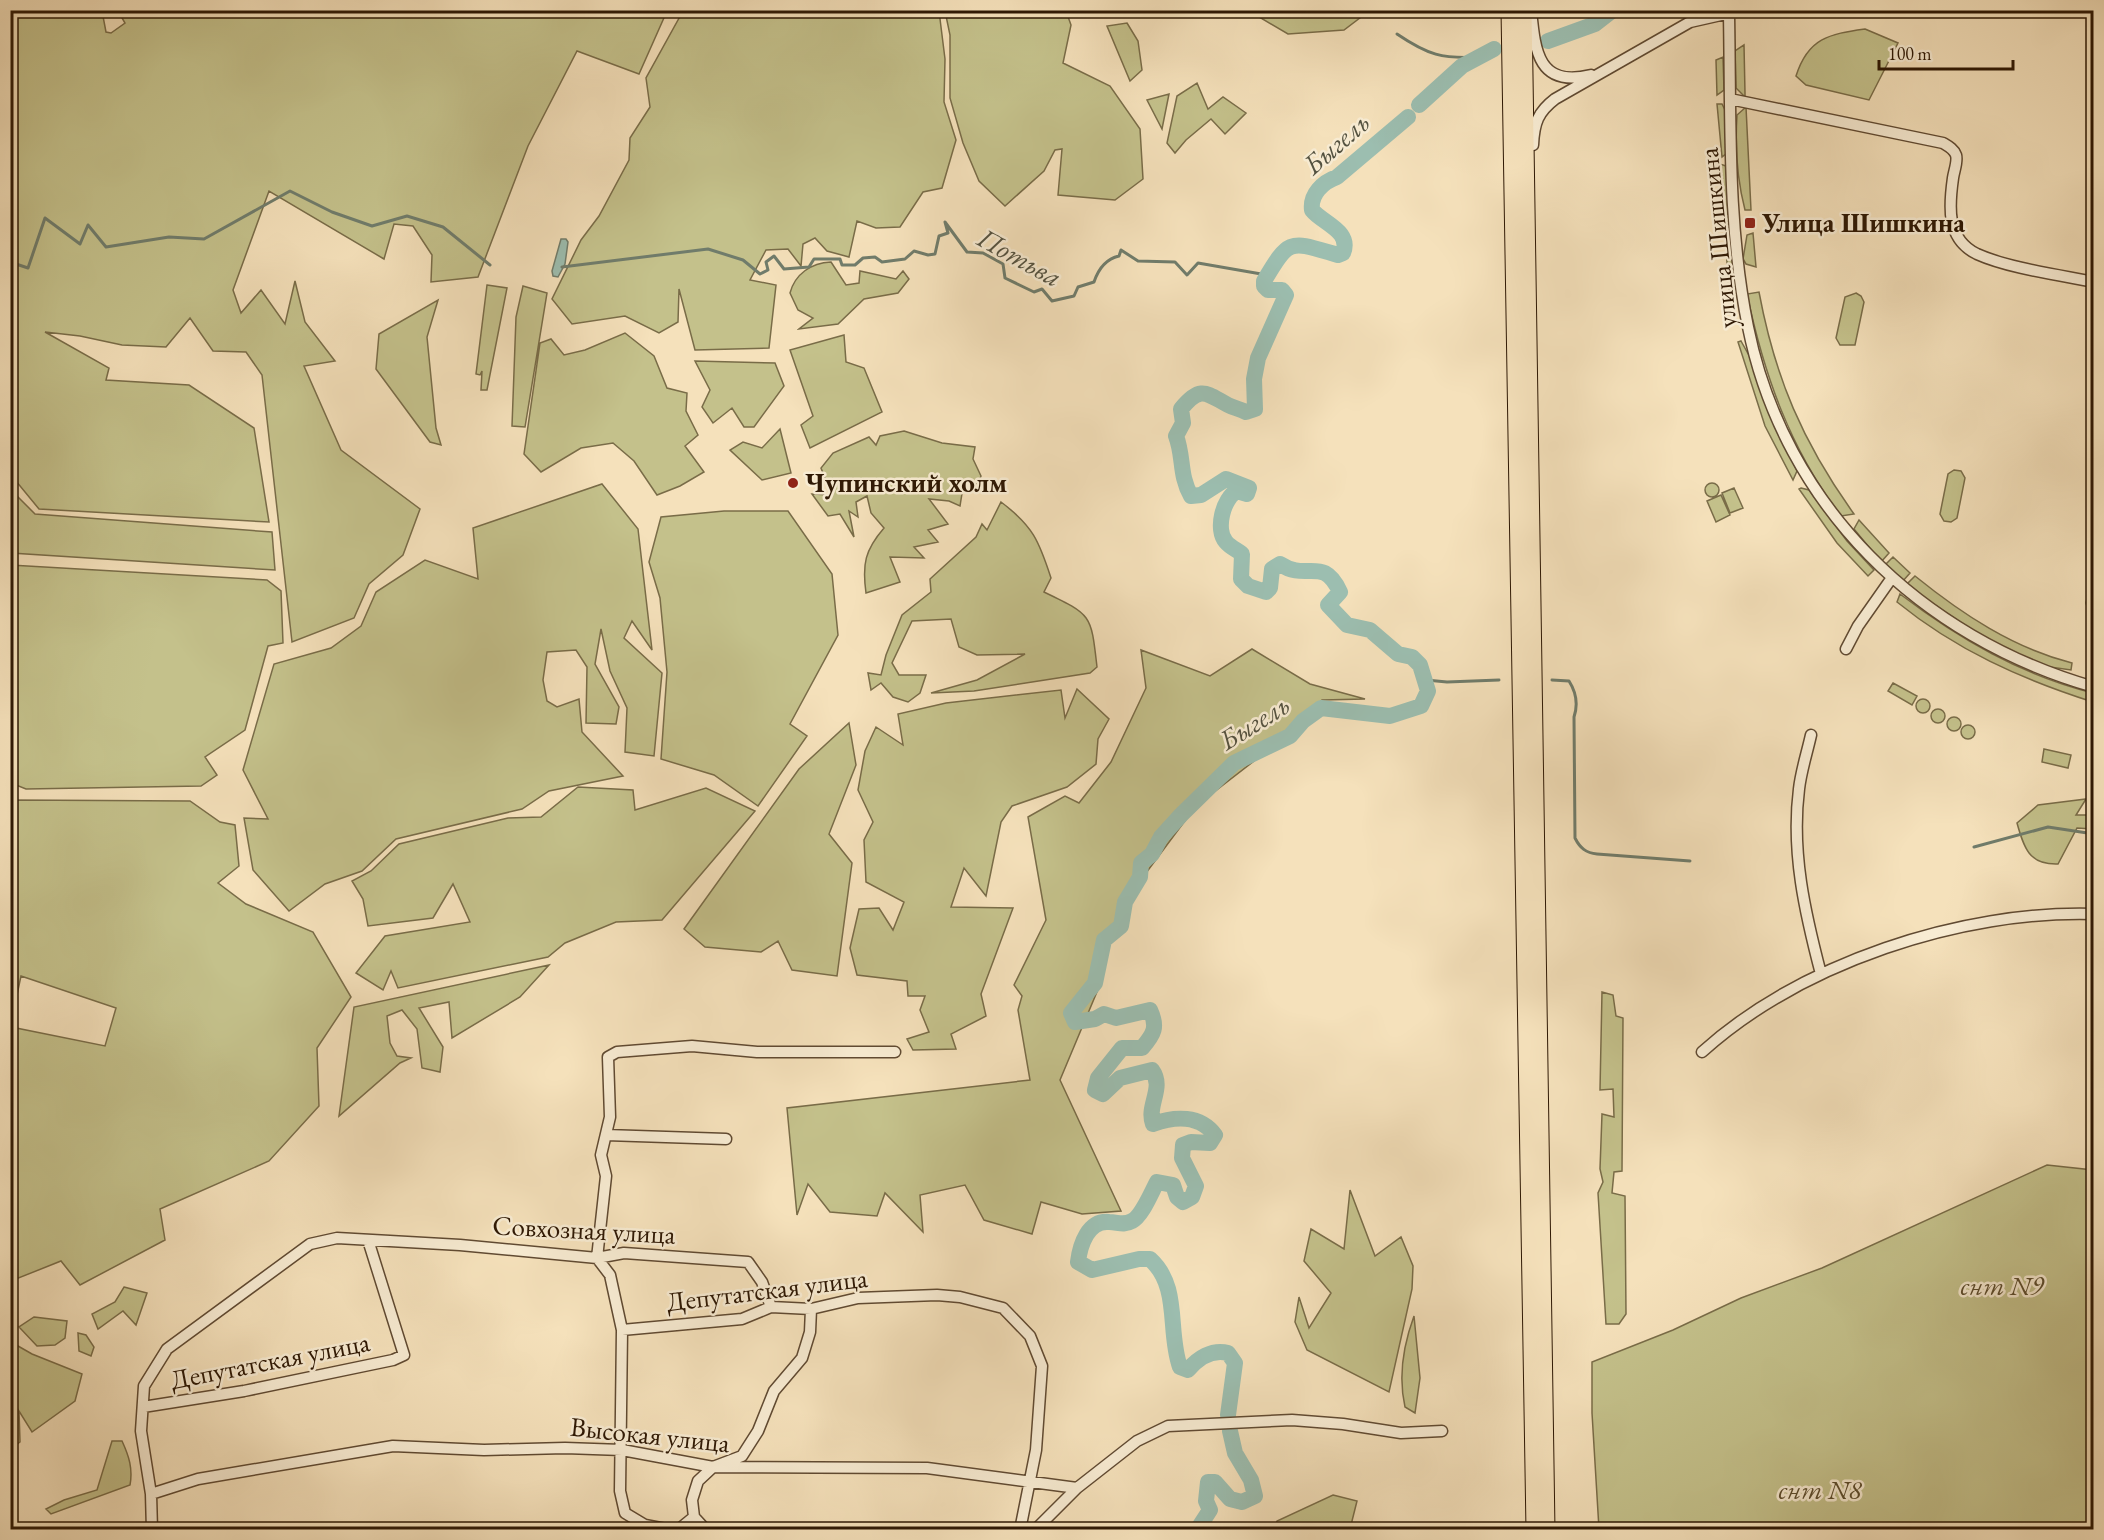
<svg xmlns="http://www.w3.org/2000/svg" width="2104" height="1540" font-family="'EB Garamond',serif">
<rect width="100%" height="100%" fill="#f5e1bb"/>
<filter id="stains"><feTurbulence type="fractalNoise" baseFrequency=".00333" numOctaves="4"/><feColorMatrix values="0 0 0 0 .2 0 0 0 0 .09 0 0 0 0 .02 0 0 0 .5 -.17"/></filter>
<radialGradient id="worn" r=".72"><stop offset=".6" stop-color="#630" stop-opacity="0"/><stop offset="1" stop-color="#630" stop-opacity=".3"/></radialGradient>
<path fill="#c4c18b" stroke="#796c48" stroke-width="1.5" d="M118 11H667L639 74 577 51 528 146 478 277 431 282 432 255 413 226 394 224 384 259 269 191 233 290 241 313 261 290 285 324 295 281 305 322 335 361 304 366 341 450 420 509 403 555 369 584 354 618 292 642 262 375 246 352 213 351 190 318 166 347 122 345 80 336 45 332 109 368 106 380 189 385 254 428 269 522 39 509 11 475V11H102L106 32 111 33 125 23Z
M683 11H939L945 59 944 102 956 140 942 188 923 192 900 227 876 228 857 221 849 257 827 251 815 238 803 244 801 266 788 249 766 250 750 280 776 285 769 348 695 350 679 289 678 322 659 333 625 316 572 324 552 299 581 240 599 216 629 160 630 138 650 107 646 78Z
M945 11H1066L1071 25 1063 63 1110 86 1140 129 1143 179 1115 200 1058 195 1062 149 1055 150 1044 171 1005 206 979 181 963 143 950 98V35Z
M1249 11H1369L1344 30 1288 34Z
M1127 23 1138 41 1142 70 1130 81 1107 26Z
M1865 29 1898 43 1869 100 1806 85 1796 76C1808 38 1829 34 1865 29Z
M1744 45 1745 93V97L1736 88 1735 51Z
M1723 57 1724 90 1717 95 1716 60Z
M1197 83 1208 109 1223 97 1246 113 1225 134 1211 119 1186 140 1175 153 1167 143 1177 96Z
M1169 94 1162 129 1147 100Z
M1717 104H1722L1725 110 1727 153 1722 157Z
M1746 107 1751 210H1745C1737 179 1735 146 1737 115Z
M1720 164 1726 166 1737 290H1729Z
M1753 233 1756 267 1746 264 1743 259 1747 235Z
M831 262 846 285 859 283 860 271 896 279 903 271 909 279 898 293 864 299 838 324 799 329 813 318 798 310 790 293C795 274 811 263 831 262Z
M487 285 507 288 487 390H481L482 371 480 375 476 374Z
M523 286 547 293 525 427 512 426 516 317Z
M1759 292C1775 378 1803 443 1854 514L1841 516C1790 449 1764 375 1747 294Z
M1856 293 1861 296 1864 302 1855 345H1840L1836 338 1845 297Z
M438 300 427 337 436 428 441 445 430 442 376 369 379 334Z
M625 333 654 356 667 388 687 393 686 411 698 435 685 446 704 472 680 486 657 495 634 461 613 443 581 448 541 472 524 454 540 343 551 339 564 355 585 350Z
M844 335 846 362 864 368 882 412 810 448 801 425 813 416 790 350Z
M1741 341 1751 359 1766 406 1797 471 1793 480 1765 426 1738 342Z
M695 361 775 363 784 386 754 427H744L732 408 713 423 702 407 710 390Z
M780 429 791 473 762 480 730 450 743 442 762 448Z
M904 431 942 443 975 447 973 459 981 476 978 484 964 481 960 506 949 501 929 499 948 524 928 530 938 542 914 547 924 558 890 557 900 582 866 593C862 564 865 550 884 528L871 513 867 496 856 502 858 517 849 511 854 537 840 514 828 516 812 494 832 495 821 468 833 453 869 437 876 445 880 436Z
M1954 470 1961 471 1965 478 1957 518 1951 522 1944 521 1940 514 1948 474Z
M1705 490a7 7 0 1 1 14 0a7 7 0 1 1-14 0Z
M602 484 638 529 652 650 632 621 624 638 662 673 654 756 625 752 627 708 610 671 601 629 595 664 619 707 616 724 586 723 587 667 576 650 547 652 543 680 547 701 557 707 579 699 582 732 623 776 549 791 522 809 396 839 362 871 325 884 289 911 253 870 244 818 268 819 243 770 274 664 331 648 361 626 376 592 425 560 478 579 473 528Z
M1734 488 1743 508 1730 513 1722 493Z
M1801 488 1809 490 1847 541 1874 570 1868 576 1837 543 1799 489Z
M10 489 35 514 272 532 275 570 11 553Z
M1721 495 1730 515 1716 522 1707 501Z
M1001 502C1033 526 1039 541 1051 578L1044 592C1092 615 1091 614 1097 667L1090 673 974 691 931 693 977 680 1025 654 977 655 959 647 951 619 912 621 892 663 899 675H926L920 693 908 702 893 697 881 683 871 690 868 673 881 675 886 655 902 615 931 592 930 579 976 537 982 524 987 530Z
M724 511H788L832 574 838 635 790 724 807 736 758 806 714 775 661 759 667 672 660 598 649 562 661 517Z
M1859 520 1889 553 1881 562 1854 529Z
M1893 557 1910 573 1903 581 1885 565Z
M10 565 267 580 281 591 283 643 268 646 245 730 205 757 217 775 201 786 26 789 11 783Z
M2093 571H2094L2093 613 2088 610 2086 603Z
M1915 576C1962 614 2013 648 2072 663L2071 670 2043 666 1994 645 1906 585Z
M1900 594C1959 639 2021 675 2093 693V702C2021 679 1956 650 1897 602Z
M1252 649 1310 684 1365 699 1322 700 1294 730 1196 806 1134 889 1105 950 1099 987 1060 1080 1121 1211 1082 1214 1041 1202 1032 1234 984 1220 965 1185 920 1195 923 1232 885 1193 877 1216 830 1212 808 1184 797 1215 787 1108 1030 1080 1018 1010 1022 996 1014 985 1046 920 1028 817 1065 796 1079 803 1111 762 1146 688 1141 650 1210 676Z
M1893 683 1917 696 1912 705 1888 691Z
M1077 689 1109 719 1098 739 1096 764 1067 787 1012 806 1001 822 986 896 964 868 951 907 1013 908 981 994 986 1016 951 1034 956 1049 913 1050 907 1039 929 1032 920 1010 925 996H908L907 981 857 975 850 948 859 909 879 908 893 930 904 902 866 882 864 840 873 822 858 790 865 751 876 727 903 745 898 714 946 703 1061 690 1065 718Z
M1916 706a7 7 0 1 1 14 0a7 7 0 1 1-14 0Z
M1931 716a7 7 0 1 1 14 0a7 7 0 1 1-14 0Z
M1947 724a7 7 0 1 1 14 0a7 7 0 1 1-14 0Z
M849 723 856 765 829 834 852 863 837 976 792 970 778 941 761 952 705 947 684 929 799 769Z
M1961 732a7 7 0 1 1 14 0a7 7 0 1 1-14 0Z
M2044 749 2071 755 2068 768 2042 762Z
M578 787 633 790 635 810 706 788 755 811 662 920 616 922 565 943 548 957 398 988 391 971 383 990 356 973 385 936 470 922 453 884 433 918 368 926 363 899 352 881 371 871 399 844 508 818 541 817Z
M2086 799 2076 815H2093V829L2077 828 2058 864C2029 865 2024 848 2017 823L2038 805Z
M11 800 190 801 220 822 235 825 239 866 218 883 246 904 313 932 351 997 317 1048 319 1106 269 1161 160 1209 165 1240 80 1285 61 1261 11 1281V1027L105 1046 116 1008 21 976 11 1023Z
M549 965 520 997 452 1038 449 1002 419 1008 443 1047 440 1072 422 1068 417 1029 402 1010 387 1016 390 1043 397 1056 411 1058 400 1063 339 1116 354 1007Z
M1602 992 1613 995 1616 1016 1623 1018 1622 1171 1614 1172 1612 1193 1625 1196 1626 1314 1619 1324H1606L1598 1193 1603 1182 1600 1169 1602 1114 1614 1117 1613 1089 1600 1090Z
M2047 1165 2093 1170V1529H1599L1592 1413V1362L1673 1330 1741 1298 1822 1268Z
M1350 1190 1375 1256 1401 1237 1413 1266 1412 1289 1389 1392 1307 1350 1295 1322 1299 1297 1309 1328 1331 1293 1304 1261 1311 1229 1344 1249Z
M124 1287 147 1293 136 1325 123 1311 98 1329 92 1314 115 1302Z
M1414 1316 1420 1378 1415 1413 1405 1407C1398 1376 1403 1346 1414 1316Z
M34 1317 67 1321 65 1338 55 1345 37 1346 19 1327Z
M78 1333 86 1335 94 1347 91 1356 79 1351Z
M11 1342 32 1354 82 1374 75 1401 32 1432 19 1411 20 1442 11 1449Z
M112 1441H122C129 1456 133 1469 130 1485L51 1514 46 1509 64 1500 97 1490Z
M1333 1495 1357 1501 1350 1529H1274L1277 1521Z"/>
<path fill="#9cbeb0" stroke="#707c6b" stroke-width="1.5" d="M561 239H566L568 242 565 264 558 277 553 276 552 271Z"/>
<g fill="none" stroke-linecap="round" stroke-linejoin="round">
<path stroke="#707c6b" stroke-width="3" d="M1383 10 1387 16
M1397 34C1428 55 1442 59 1479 57
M10 262 28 268 45 218 80 244 88 225 106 247 169 237 204 239 290 191 332 212 372 226 407 216 443 227 490 265
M562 267 708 249 743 260 760 274 768 270 766 262 774 256 784 269 809 267 814 259H840L842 265H855L863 258 875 257 882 262 905 259 914 251 928 255 935 254 939 236 948 233 945 222 967 252 983 253 1003 264 1005 278 1034 292 1042 289 1052 301 1074 296 1078 287 1094 282C1098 270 1106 259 1119 256L1121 250 1138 261 1175 262 1187 275 1198 263 1267 275
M1426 680 1447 682 1499 680
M1552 680 1569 681C1576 692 1578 705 1574 717L1575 838C1580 848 1586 853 1597 854L1690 861
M1974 847 2048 827 2094 834"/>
<path stroke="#9cbeb0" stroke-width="16" d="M1548 41 1595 24 1613 10
M1419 105 1462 66 1494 49
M1228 1415 1235 1363 1228 1353C1212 1349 1198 1358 1188 1370L1180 1367C1167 1331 1181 1287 1150 1259H1139L1092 1270 1078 1262C1080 1245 1088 1220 1109 1222 1118 1222 1123 1226 1132 1221 1142 1216 1151 1193 1157 1182L1173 1185 1177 1197 1183 1202 1192 1197 1196 1186 1182 1158 1183 1145 1191 1142 1210 1143 1215 1135C1200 1115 1175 1116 1153 1124 1146 1106 1165 1088 1152 1070L1120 1078 1103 1094 1095 1090 1098 1078 1122 1048H1142C1154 1034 1158 1027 1150 1010L1116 1018 1104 1014 1095 1019 1075 1022 1071 1013 1095 983 1104 940 1121 926 1125 902 1140 877 1141 863 1152 854 1161 837 1181 815 1234 763 1290 736 1303 721 1321 708 1390 716 1421 706 1428 691 1420 665 1412 657 1398 654 1370 630 1347 625 1328 605 1340 592C1323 555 1307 582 1280 564L1272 569 1270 588 1266 592 1248 586 1241 579 1242 554C1237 550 1230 547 1226 542 1215 530 1223 498 1237 491L1247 494 1249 488 1226 479 1201 495 1191 496C1179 475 1184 457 1176 436L1183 423 1181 409C1201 384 1207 394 1228 405 1234 408 1240 409 1246 412L1255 409 1254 379 1258 358 1286 295 1282 290H1268L1264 286V281C1290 237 1290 241 1338 255L1343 253C1352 231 1322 223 1312 210 1310 194 1323 182 1337 177L1408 117
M1197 1530 1210 1510 1206 1501 1208 1482H1215L1230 1499 1242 1502 1255 1496 1251 1480 1235 1453 1230 1431"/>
<g stroke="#604a32" stroke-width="13">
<path id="minor" d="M1531 10C1535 51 1538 88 1591 75
M1729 15C1731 118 1727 225 1748 327 1784 506 1921 638 2094 687
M1730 99 1943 143C1948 146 1954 149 1956 155 1958 161 1954 171 1953 178 1949 206 1946 239 1977 254 2008 268 2059 275 2094 282
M1533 145C1534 123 1538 112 1555 99L1690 22 1743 10
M1846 649 1858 626 1891 579
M1811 735C1807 753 1801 771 1799 789 1791 852 1805 913 1821 974
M1702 1052C1801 963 1961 910 2094 914
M606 1135 726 1139
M622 1330 742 1319 771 1307 811 1309 858 1298 937 1295 960 1297 1003 1308 1030 1336 1042 1366 1036 1450 1020 1530
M143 1407 244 1391 393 1360 404 1355 368 1240
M151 1494 198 1479 393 1446 484 1450 565 1448 622 1450 713 1467 927 1468 1077 1488
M694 1517 706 1530
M152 1530 151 1494 141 1431 144 1386 167 1349 310 1244 337 1238 460 1245 597 1258 624 1253 748 1262 762 1282 771 1307
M671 1530 645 1525 625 1513 620 1491 622 1330 610 1275 597 1258 606 1176 601 1155 610 1117 608 1057 617 1052 692 1046 757 1052H895
M678 1530 694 1517 692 1500 698 1481 713 1467 742 1456 758 1431 774 1391 802 1358 810 1332 811 1309
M1035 1530 1077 1488 1137 1441 1168 1426 1292 1420 1343 1424 1401 1433 1442 1431"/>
</g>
<g stroke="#2e1804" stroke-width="17">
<path id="highway" d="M1509 10 1534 1530
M1524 10 1547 1530"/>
</g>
<use href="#minor" stroke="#f8ecd3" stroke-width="10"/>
<use href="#highway" stroke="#f5e1bb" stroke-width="15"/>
</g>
<g fill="#8f2418" stroke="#f8ecd3" stroke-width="2">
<rect x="1744" y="217" width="12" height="12" rx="3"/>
<circle cx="793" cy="483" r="6"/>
</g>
<g text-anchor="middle" stroke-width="5" stroke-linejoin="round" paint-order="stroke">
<g font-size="27" font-weight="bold" fill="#2e1804" stroke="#f8ecd3" text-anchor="start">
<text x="1762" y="232">Улица Шишкина</text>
<text x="805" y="492">Чупинский холм</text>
</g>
<g font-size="27" fill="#2e1804" stroke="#f8ecd3">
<text transform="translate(1718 238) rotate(-96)" y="9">улица Шишкина</text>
<text transform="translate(584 1230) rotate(3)" y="9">Совхозная улица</text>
<text transform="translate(767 1290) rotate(-7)" y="9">Депутатская улица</text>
<text transform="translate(270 1361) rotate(-11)" y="9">Депутатская улица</text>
<text transform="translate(650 1435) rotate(6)" y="9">Высокая улица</text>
</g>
<g font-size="27" font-style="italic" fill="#5b4b2c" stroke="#f8ecd3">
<text x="2002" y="1295">снт N9</text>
<text x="1820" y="1499">снт N8</text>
</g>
<g font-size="28" font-style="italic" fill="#545240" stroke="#f8ecd3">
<text transform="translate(1336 143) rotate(-41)" y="10">Быгель</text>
<text transform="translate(1020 257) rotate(29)" y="10">Потьва</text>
<text transform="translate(1254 722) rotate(-32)" y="10">Быгель</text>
</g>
</g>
<rect width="2104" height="1540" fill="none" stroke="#f5e1bb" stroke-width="36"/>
<rect x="12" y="12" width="2080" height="1516" fill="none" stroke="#2e1804" stroke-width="3"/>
<rect x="18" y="18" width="2068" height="1504" fill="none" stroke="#2e1804" stroke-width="1.5"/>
<path d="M1879 60v9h134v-9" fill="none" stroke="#2e1804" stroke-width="3"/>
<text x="1888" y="60" font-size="18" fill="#2e1804" stroke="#f8ecd3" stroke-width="4.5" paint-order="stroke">100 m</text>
<rect width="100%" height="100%" filter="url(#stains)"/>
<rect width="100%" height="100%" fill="url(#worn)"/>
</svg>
